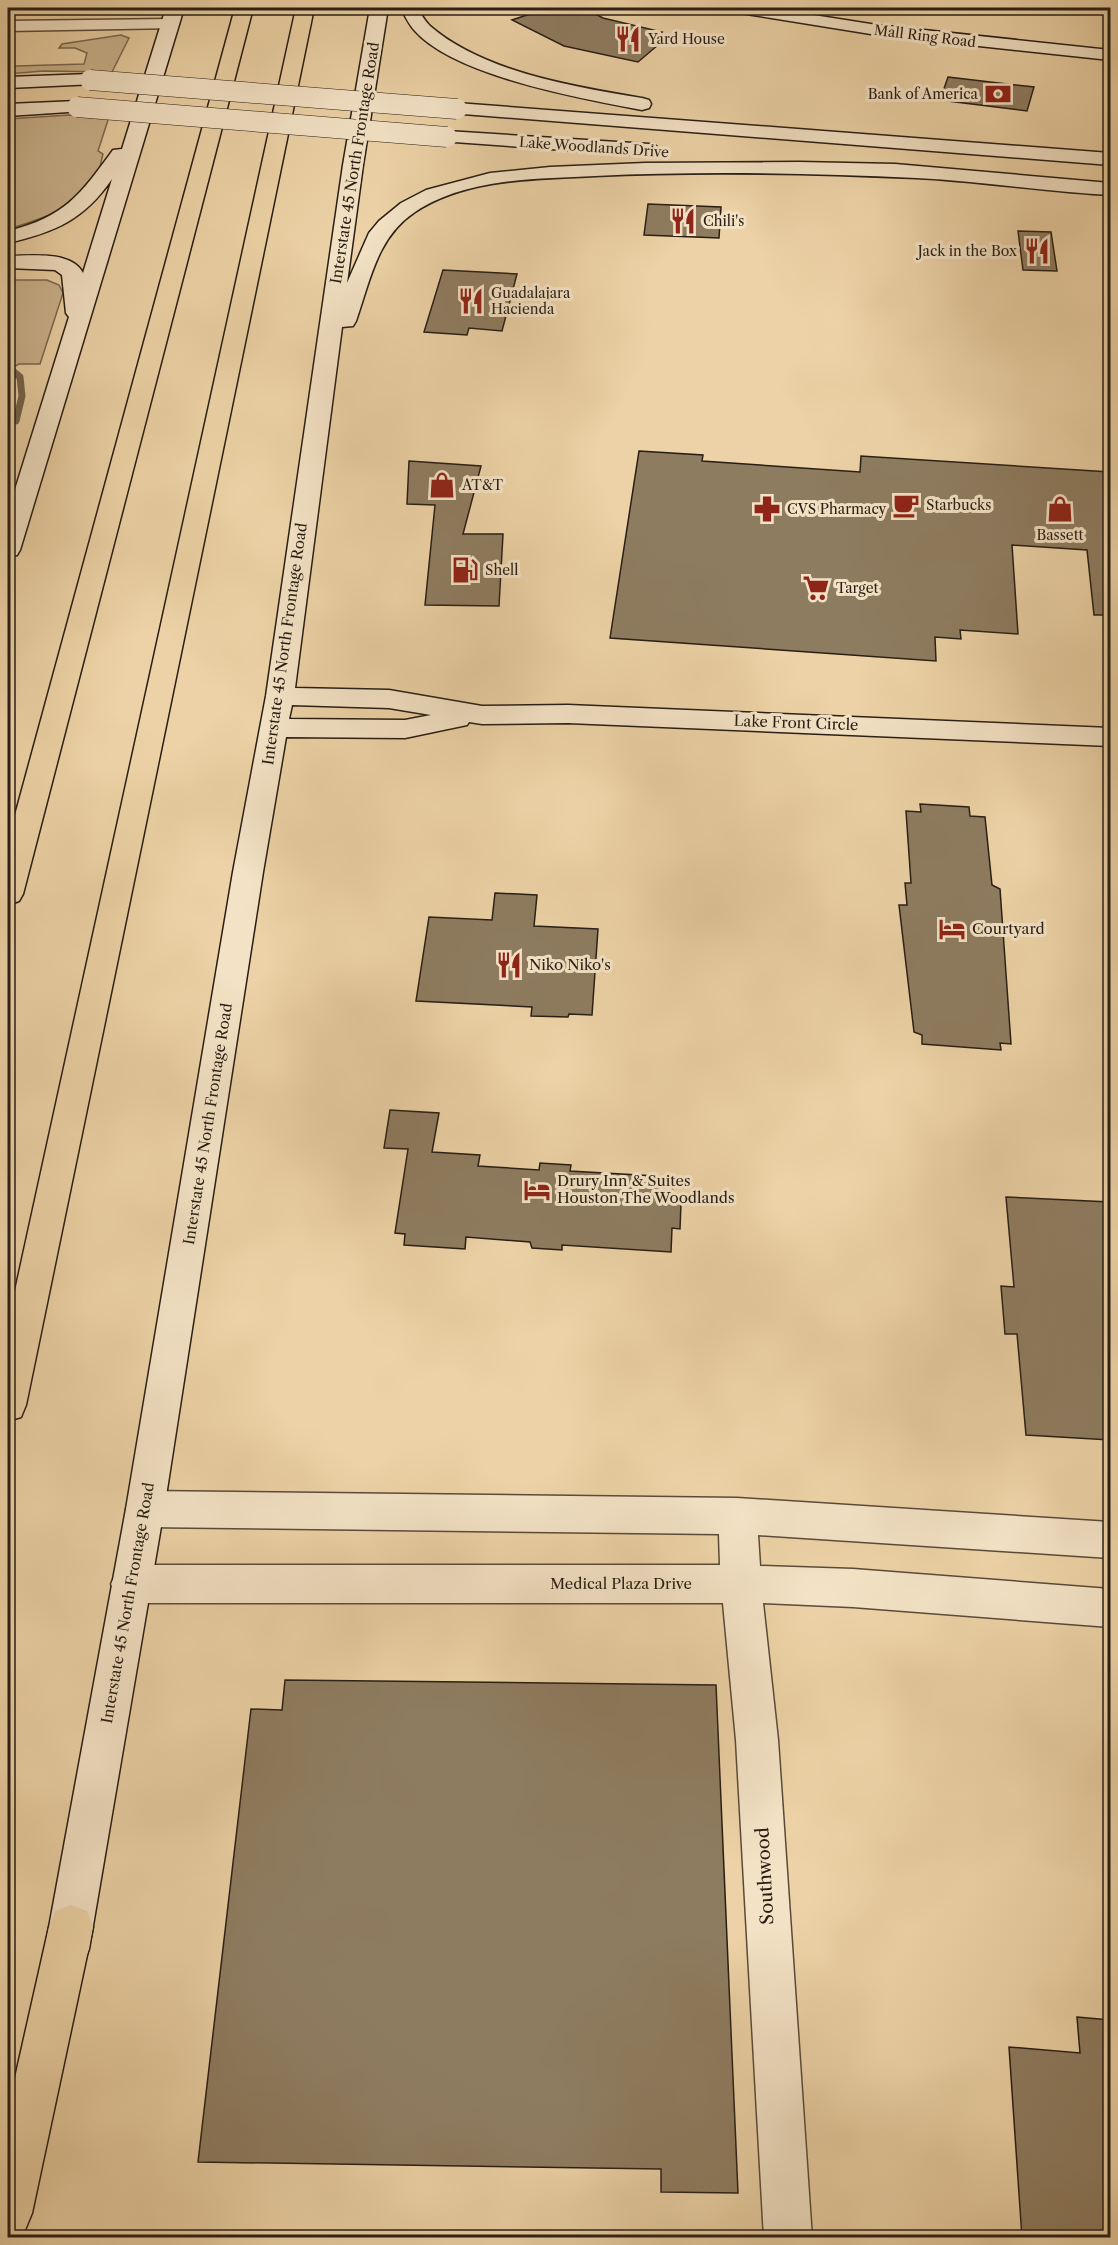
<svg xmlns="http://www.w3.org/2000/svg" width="1118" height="2245" font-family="'Libre Caslon Text',serif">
<rect width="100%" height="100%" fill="#ecd2a6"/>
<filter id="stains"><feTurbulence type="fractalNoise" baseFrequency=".00333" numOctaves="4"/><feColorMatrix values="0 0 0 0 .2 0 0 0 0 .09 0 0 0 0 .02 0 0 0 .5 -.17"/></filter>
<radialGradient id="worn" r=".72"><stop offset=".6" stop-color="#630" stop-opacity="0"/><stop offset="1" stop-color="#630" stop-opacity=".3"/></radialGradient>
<path fill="#cbb38d" stroke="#7a6850" stroke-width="1.5" d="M121 35 129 38 112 72 43 71 8 74V67L16 66 84 64 87 53 75 48H59L62 44Z
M69 115 109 117 98 151 103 154C101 161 100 171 96 177 78 208 40 220 8 229V119Z
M8 280H47L59 285 63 293 40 364H19L8 370Z"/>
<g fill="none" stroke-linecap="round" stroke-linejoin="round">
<path stroke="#75654e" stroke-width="7" d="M8 367 20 377 22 396 16 421H8"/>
</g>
<path fill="#8e7c60" stroke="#281e14" stroke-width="1.5" d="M548 8H573L579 10 584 8 603 18 662 32 655 37 665 39 638 62 564 46 512 20Z
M948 77 1034 87 1027 111 940 100Z
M648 204 721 207 719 238 644 235Z
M1018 231 1051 232 1057 271 1023 270Z
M443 270 517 274 502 331 469 328 467 335 424 332Z
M639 451 703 455 702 461 860 472 861 456 1110 472V615H1094L1087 550 1012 545 1018 634 960 630 961 639 935 637 936 661 610 638Z
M409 461 481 466 463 534H503L499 606 425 605 435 505 407 504Z
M920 804 969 807 970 816 985 817 992 885 1000 889 1011 1044 1000 1043 1001 1050 922 1044V1035L914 1032 899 905H907L905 883H911L906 811 921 812Z
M495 893 537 895 534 926 598 929 592 1015 569 1014 568 1017 531 1016 532 1007 416 1001 429 917 492 920Z
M390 1110 439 1113 432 1152 480 1155 478 1166 539 1170 540 1163 571 1165 570 1171 673 1177 672 1203H681L680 1229 672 1228 671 1252 562 1245V1250L532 1248 530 1242 466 1237 465 1249 404 1245 405 1234 395 1233 408 1149 384 1148Z
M1006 1197 1110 1202V1440L1026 1435 1017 1334H1005L1001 1286 1014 1287Z
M285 1680 716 1685 738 2193 661 2192V2169L198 2162 251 1709 282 1710Z
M1077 2017 1110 2020V2238H1022L1009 2047 1080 2053Z"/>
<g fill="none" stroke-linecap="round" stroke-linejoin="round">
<g stroke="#594b38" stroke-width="3">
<path id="street" d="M170 19 176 20 179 24 176 28 8 31V21Z
M145 1491 737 1498 1110 1522V1558L758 1535 760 1566 853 1569 1110 1589V1627L853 1607 763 1603 778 1740 812 2238H764L736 1740 723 1603H131L117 1597 111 1584 117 1571 131 1565H720L719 1534 145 1527 131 1521 126 1509 131 1497Z"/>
</g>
<g stroke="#281e14" stroke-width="3">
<path id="secondary" d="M166 8H184L20 550 17 555 8 557V512L69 317 66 313 62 275 55 270 8 268V256C29 256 71 250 83 273L112 179C84 220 55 232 8 243V231C65 217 80 195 113 150L122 149Z
M370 8H388L363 165 347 283 369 233 379 221 401 203 426 190 490 173 550 167 645 163 799 162 895 164 1110 183V195C1046 192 981 181 916 178 809 173 702 171 595 176 536 179 466 178 415 212 377 237 370 281 356 321L353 326 342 327 295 688 389 690 482 706 568 705 1110 728V746L568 723 482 724 469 722 467 725 405 738 286 737 263 872 164 1509 89 1949 83 1965 67 1971 51 1965 45 1949 126 1509 233 872 266 696 343 165ZM292 705 389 708 431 715 405 720 289 719Z
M400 8H417C421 14 425 21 430 26 483 72 575 87 642 98L649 100 651 104 649 108 642 110C583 99 455 76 415 31 409 25 405 15 400 8Z
M731 8H769L877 25 1110 50V60L877 35 740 13 734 12Z
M90 74 96 76 99 80 96 84 8 88V77Z
M77 101 84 103 86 107 84 111 8 116V104Z
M457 103 1110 153V165L450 113 448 109 450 105Z
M447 131 649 144 656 146 659 150 656 154 649 156 440 141 437 137 440 133Z"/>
</g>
<g stroke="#281e14" stroke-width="3">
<path id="highway" d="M235 8H253L23 894 19 901 8 905V841Z
M296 8H314L26 1405 21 1417 8 1421V1323Z
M71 1905 87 1911 93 1927 32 2213 25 2230 8 2237V2109L49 1927 55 1911Z"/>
</g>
<use href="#street" fill="#f3e2c5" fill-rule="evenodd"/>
<use href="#secondary" fill="#f3e2c5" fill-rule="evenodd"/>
<use href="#highway" fill="#ecd2a6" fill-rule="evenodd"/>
<g stroke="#281e14" stroke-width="21" stroke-linecap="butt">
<path id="secondary-bridge" d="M90 80 457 109
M77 107 447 137"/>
</g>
<use href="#secondary-bridge" stroke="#f3e2c5" stroke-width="20"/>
</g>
<defs>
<g id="restaurant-bare" transform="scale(2.07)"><path d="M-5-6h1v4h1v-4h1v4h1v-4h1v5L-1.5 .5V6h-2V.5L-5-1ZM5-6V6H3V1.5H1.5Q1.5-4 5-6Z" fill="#8f2418" stroke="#f3e2c5" stroke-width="2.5" paint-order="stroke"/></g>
<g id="bank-bare" transform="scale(2.07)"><path d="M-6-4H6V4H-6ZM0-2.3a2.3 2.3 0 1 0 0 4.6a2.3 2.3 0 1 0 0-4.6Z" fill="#8f2418" stroke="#f3e2c5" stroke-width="2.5" paint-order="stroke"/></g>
<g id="shop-bare" transform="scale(2.07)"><path d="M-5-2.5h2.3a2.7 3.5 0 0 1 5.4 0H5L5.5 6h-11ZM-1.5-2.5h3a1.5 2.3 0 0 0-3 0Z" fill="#8f2418" stroke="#f3e2c5" stroke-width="2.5" paint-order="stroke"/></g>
<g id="cafe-bare" transform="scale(2.07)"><path d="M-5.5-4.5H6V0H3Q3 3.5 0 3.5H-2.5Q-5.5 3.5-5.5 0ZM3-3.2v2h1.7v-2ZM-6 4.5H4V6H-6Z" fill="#8f2418" stroke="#f3e2c5" stroke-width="2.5" paint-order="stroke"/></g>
<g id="pharmacy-bare" transform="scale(2.07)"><path d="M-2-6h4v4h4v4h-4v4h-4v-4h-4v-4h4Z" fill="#8f2418" stroke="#f3e2c5" stroke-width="2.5" paint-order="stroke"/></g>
<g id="fuel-bare" transform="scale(2.07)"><path d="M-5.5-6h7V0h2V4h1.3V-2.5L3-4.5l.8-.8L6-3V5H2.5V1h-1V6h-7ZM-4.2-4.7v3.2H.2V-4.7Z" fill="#8f2418" stroke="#f3e2c5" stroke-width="2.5" paint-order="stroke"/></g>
<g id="supermarket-bare" transform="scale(2.07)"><path d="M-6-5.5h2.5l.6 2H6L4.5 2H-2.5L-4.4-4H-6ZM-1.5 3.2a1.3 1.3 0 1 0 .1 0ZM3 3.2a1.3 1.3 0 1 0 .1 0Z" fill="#8f2418" stroke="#f3e2c5" stroke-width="2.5" paint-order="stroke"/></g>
<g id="hotel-bare" transform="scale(2.07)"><path d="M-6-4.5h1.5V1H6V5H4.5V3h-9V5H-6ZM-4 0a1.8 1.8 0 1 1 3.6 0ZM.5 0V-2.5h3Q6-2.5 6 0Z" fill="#8f2418" stroke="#f3e2c5" stroke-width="2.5" paint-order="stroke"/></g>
</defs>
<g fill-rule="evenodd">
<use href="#restaurant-bare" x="628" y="39"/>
<use href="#bank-bare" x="998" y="94"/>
<use href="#restaurant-bare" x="683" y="221"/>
<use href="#restaurant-bare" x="1037" y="251"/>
<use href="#restaurant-bare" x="471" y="301"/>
<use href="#shop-bare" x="442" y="485"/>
<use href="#cafe-bare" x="906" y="505"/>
<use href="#pharmacy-bare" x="767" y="509"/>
<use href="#shop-bare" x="1060" y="509"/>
<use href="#fuel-bare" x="465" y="570"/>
<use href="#supermarket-bare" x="816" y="588"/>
<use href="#hotel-bare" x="952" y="929"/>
<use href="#restaurant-bare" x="509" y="965"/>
<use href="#hotel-bare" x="537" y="1190"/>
</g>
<g text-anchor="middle" stroke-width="6" stroke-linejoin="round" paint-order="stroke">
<g font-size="14" fill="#281e14" stroke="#f3e2c5">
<text transform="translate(925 36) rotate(7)" y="5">Mall Ring Road</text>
<text transform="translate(594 147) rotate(4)" y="5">Lake Woodlands Drive</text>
</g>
<g font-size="14" fill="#281e14" stroke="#f3e2c5" text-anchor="start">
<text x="648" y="44">Yard House</text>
<text x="978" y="99" text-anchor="end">Bank of America</text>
<text x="703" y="226">Chili's</text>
<text x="1017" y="256" text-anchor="end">Jack in the Box</text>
<text x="491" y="298">Guadalajara<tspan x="491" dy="16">Hacienda</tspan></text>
<text x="462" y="490">AT&amp;T</text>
<text x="926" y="510">Starbucks</text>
<text x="787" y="514">CVS Pharmacy</text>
<text x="1060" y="540" text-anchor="middle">Bassett</text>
<text x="485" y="575">Shell</text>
<text x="836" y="593">Target</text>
</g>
<g font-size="15" fill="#281e14" stroke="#f3e2c5">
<text transform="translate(355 163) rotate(-81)" y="5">Interstate 45 North Frontage Road</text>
<text transform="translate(285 644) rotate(-82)" y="5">Interstate 45 North Frontage Road</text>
<text transform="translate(796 723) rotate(2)" y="5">Lake Front Circle</text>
<text transform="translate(208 1124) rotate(-81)" y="5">Interstate 45 North Frontage Road</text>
<text x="621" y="1589">Medical Plaza Drive</text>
<text transform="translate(128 1603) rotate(-80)" y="5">Interstate 45 North Frontage Road</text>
</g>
<g font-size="15" fill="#281e14" stroke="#f3e2c5" text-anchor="start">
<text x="972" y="934">Courtyard</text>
<text x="529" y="970">Niko Niko's</text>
<text x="557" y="1186">Drury Inn &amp; Suites<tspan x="557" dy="17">Houston The Woodlands</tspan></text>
</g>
<g font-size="18" fill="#281e14" stroke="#f3e2c5">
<text transform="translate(765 1876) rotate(-93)" y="6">Southwood</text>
</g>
</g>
<rect width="1118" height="2245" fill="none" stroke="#ecd2a6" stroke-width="30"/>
<rect x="9" y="9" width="1100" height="2227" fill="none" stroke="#281e14" stroke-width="3"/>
<rect x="15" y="15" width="1088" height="2215" fill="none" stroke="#281e14" stroke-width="1.5"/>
<rect width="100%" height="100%" filter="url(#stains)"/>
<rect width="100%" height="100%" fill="url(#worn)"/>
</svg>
